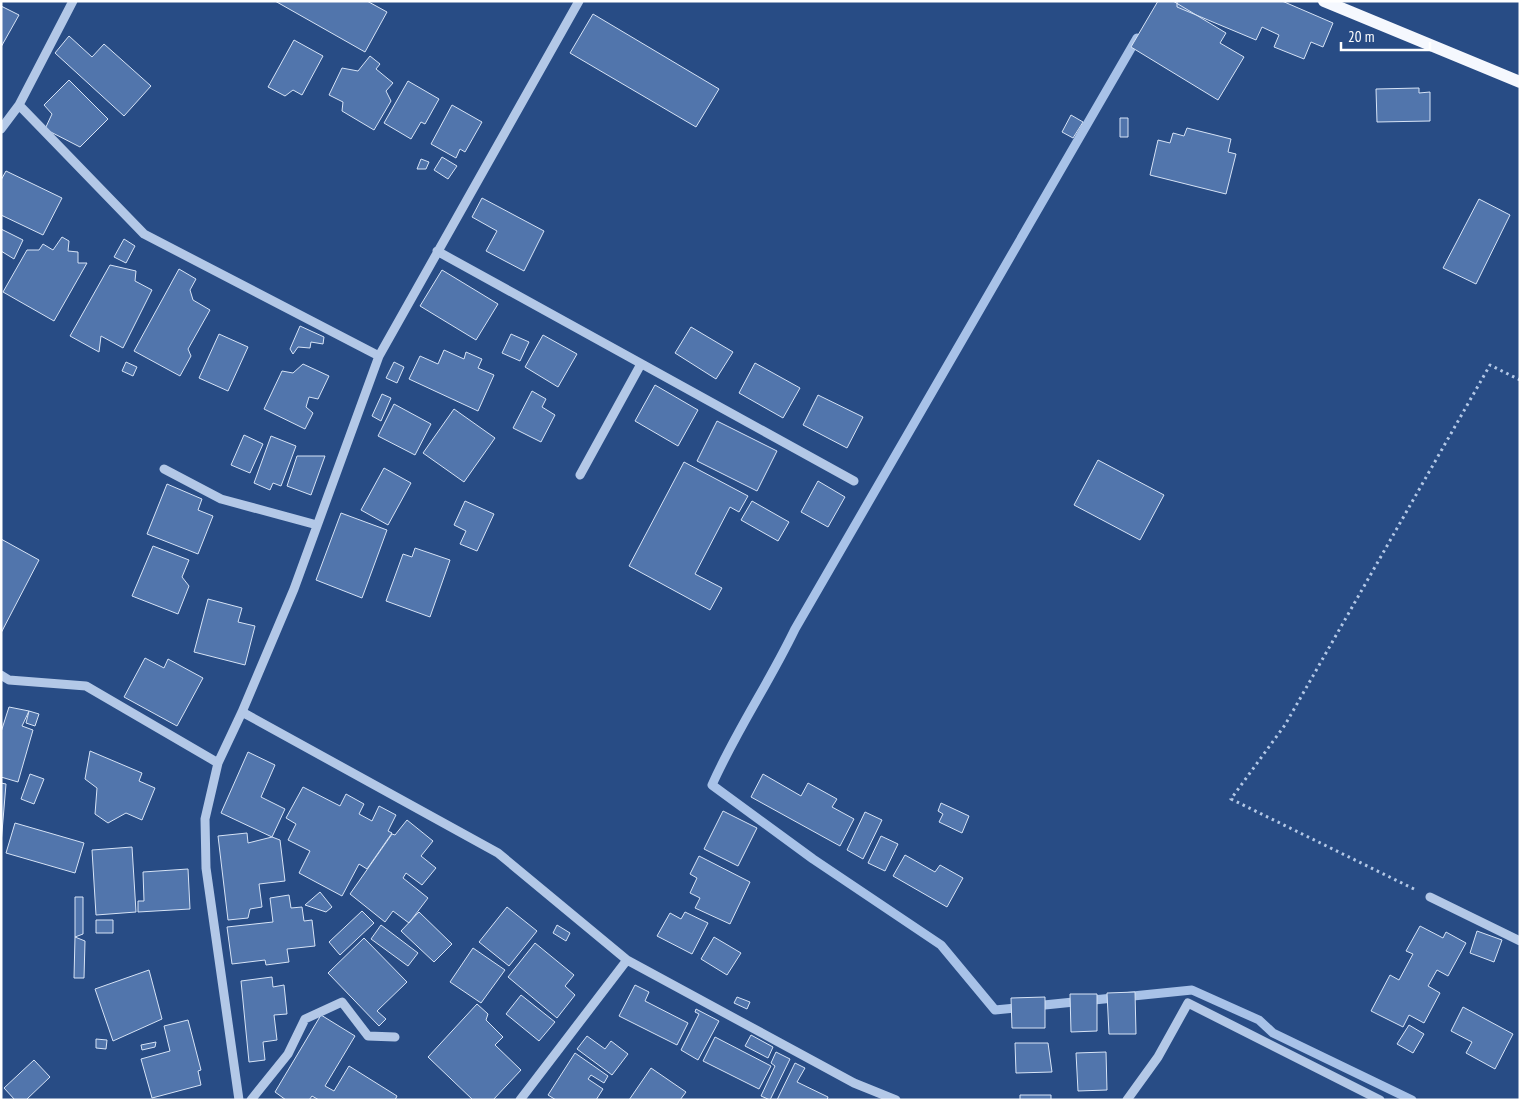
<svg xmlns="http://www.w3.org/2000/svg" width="1521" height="1101" font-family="'PT Sans Narrow',sans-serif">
<rect width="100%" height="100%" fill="#284c85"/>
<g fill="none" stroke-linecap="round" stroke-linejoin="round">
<path stroke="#a8c2e8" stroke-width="9" d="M1137 38 795 629C769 683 736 731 712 785L813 859 941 945 995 1010 1192 990 1259 1020 1273 1033 1412 1100"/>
</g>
<path fill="#5175ac" stroke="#d6e3f6" d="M275 1H367L387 12 365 52Z
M1158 1H1173L1226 33 1220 43 1244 57 1218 100 1131 47Z
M1177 1H1282L1333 23 1323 47 1311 42 1304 59 1274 47 1279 35 1262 27 1256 40 1177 7Z
M1 6 19 15 1 47Z
M593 14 719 89 696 127 570 53Z
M69 36 92 57 104 44 151 86 124 116 55 53Z
M294 40 323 56 302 95 293 90 285 96 268 87Z
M370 56 380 64 376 69 393 83 386 91 391 101 374 130 342 111 343 102 329 95 342 68 358 71Z
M69 80 108 119 80 147 45 129 52 114 44 105Z
M408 81 439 99 425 124 421 122 411 139 384 123Z
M1419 88V93L1430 92V121L1377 122 1376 89Z
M452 105 482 122 465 152 460 149 456 158 431 144Z
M1071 115 1083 122 1073 138 1062 132Z
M1120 118H1128V137H1120Z
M1187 128 1231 139 1228 152 1236 154 1226 194 1150 175 1158 140 1170 143 1173 133 1184 136Z
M442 157 457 166 448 179 434 170Z
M421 159 429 162 426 169H417Z
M6 171 62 198 43 235 1 215V180Z
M482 198 544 231 524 271 486 251 497 231 472 217Z
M1479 199 1510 215 1476 284 1443 268Z
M1 229 23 240 14 259 1 251Z
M62 237 69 241 68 251 78 252V263H87L54 321 3 292 27 250H39L43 244 53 250Z
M124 239 135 246 126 263 114 257Z
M110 265 136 271 135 281 152 290 123 348 101 336 99 352 70 336Z
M179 269 196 279 190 290 193 300 210 310 188 349 191 356 180 376 134 351Z
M442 270 498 304 476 340 420 306Z
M300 326 324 337 323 344 311 342 310 348 298 347 293 354 290 349Z
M691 327 733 352 716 379 675 353Z
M219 334 248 347 228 391 199 378Z
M511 334 529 342 520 361 502 353Z
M543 335 577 354 558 387 525 367Z
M444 350 464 359 466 352 482 359 478 368 494 375 478 411 409 379 420 356 438 364Z
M126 362 137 367 133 376 122 371Z
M394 362 404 367 397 383 386 378Z
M755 363 800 388 783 418 739 393Z
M303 364 329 376 318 399 309 397 306 407 313 413 305 429 264 409 282 371 293 373Z
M655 385 698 410 678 446 635 421Z
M532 391 546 399 542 407 555 415 541 442 513 428Z
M382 394 391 398 381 421 372 416Z
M818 395 863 417 847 448 803 425Z
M394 404 431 424 415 455 378 436Z
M454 409 495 438 464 482 423 453Z
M717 421 777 451 757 491 697 461Z
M244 435 263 444 250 473 231 465Z
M271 436 296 446 281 486 273 483 270 490 254 483Z
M297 456H325L311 495 287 486Z
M1098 460 1164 495 1140 540 1074 505Z
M684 462 748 496 739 512 730 507 695 574 722 588 710 610 629 566Z
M384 468 411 483 388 525 361 510Z
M818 481 845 497 828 527 801 512Z
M167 484 202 499 198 510 213 516 198 554 147 534Z
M465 501 494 514 477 551 460 544 466 531 454 525Z
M752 501 789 522 778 541 741 520Z
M341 513 387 530 362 598 316 580Z
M1 539 39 560 1 633Z
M153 546 189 560 182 577 189 586 178 614 132 596Z
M415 548 450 560 430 617 386 601 403 554 412 557Z
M208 599 242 608 238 622 255 626 245 665 194 652Z
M145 658 164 668 168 659 203 678 177 726 124 697Z
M9 707 29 711 22 726 33 730 18 782 1 777V732Z
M29 711 39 714 35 726 26 723Z
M90 751 142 773 139 781 155 788 142 820 126 813 108 823 95 814 97 788 85 779Z
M248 752 275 765 261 797 285 809 272 837 221 813Z
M30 774 44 779 34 804 21 799Z
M763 774 801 796 808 783 837 799 832 807 854 819 840 846 751 797Z
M1 783 6 784 1 844Z
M303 787 340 806 346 794 364 804 359 814 372 821 379 806 396 815 388 831 392 833 367 869 359 864 342 896 299 873 310 851 288 840 296 824 286 818Z
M941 803 969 816 962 833 939 822 943 814 938 811Z
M723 811 757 828 738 866 704 849Z
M865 812 882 820 863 859 847 850Z
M407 820 433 841 421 856 436 868 422 885 406 873 403 878 428 898 409 923 393 911 385 922 350 894 392 834 395 835Z
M15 823 84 843 75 873 6 853Z
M247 833 248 843 272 837 280 840 285 881 259 884 262 907 250 909 248 918 228 920 218 836Z
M881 836 898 844 885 871 868 863Z
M132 847 136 912 96 915 92 850Z
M905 855 935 872 940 865 963 878 947 907 893 876Z
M699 856 750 882 730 924 695 908 700 898 690 893 697 878 690 874Z
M188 869 190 909 138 912V901H144L143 872Z
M320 892 332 907 326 912 305 905Z
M289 895 291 908 302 907 304 921 312 920 315 946 287 949 289 962 266 965 265 960 232 964 227 927 273 922 270 898Z
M75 897H83V934L75 937Z
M507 907 537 931 509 966 479 942Z
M362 911 374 923 340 955 329 942Z
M419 912 452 944 434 962 401 931Z
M685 912 708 923 692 954 657 936 670 913 681 919Z
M96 920H113V933H96Z
M381 925 418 953 408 966 371 939Z
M557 925 570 933 566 941 553 933Z
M1420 926 1443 938 1446 932 1466 943 1448 976 1437 970 1428 986 1440 993 1424 1023 1409 1015 1403 1027 1371 1011 1390 975 1399 980 1413 954 1406 951Z
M1477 931 1502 940 1494 962 1470 953Z
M75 937 85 941 84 978H74Z
M714 937 741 953 727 975 701 959Z
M364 938 407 982 377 1011 386 1019 379 1026 328 973Z
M535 943 574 975 565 986 575 995 557 1018 508 977Z
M473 948 505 970 481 1003 450 982Z
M149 970 162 1019 113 1041 95 989Z
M272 977 273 987 284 985 287 1014 274 1015 277 1040 263 1042 265 1060 249 1062 241 981Z
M635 985 649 992 645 1001 688 1023 677 1045 619 1016Z
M1135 992 1136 1034H1109L1107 993Z
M1070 994H1097V1031L1071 1032Z
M521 995 555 1022 539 1041 506 1014Z
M737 997 750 1002 747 1009 734 1003Z
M1045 997V1028H1012L1011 998Z
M477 1004 488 1014 486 1020 503 1037 495 1045 521 1070 493 1100H473L428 1057Z
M1463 1007 1513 1034 1495 1069 1466 1053 1472 1042 1451 1031Z
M696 1009 719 1021 698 1060 681 1050 699 1014 695 1012Z
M321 1015 355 1036 325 1086 334 1091 349 1066 397 1096 395 1100H319L312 1096 309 1100H286L275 1092Z
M188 1020 201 1070 198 1071 201 1085 152 1098 141 1059 170 1051 164 1026Z
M1409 1025 1424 1034 1413 1053 1397 1044Z
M751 1035 773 1047 768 1058 745 1046Z
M587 1036 605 1049 611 1041 628 1054 612 1075 577 1049Z
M715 1037 771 1066 759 1089 703 1061Z
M96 1039 107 1040 106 1049 96 1048Z
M156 1042 155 1047 142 1050 141 1045Z
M1015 1043H1048L1052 1072 1016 1073Z
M776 1052 790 1059 770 1100 761 1096 775 1066 771 1063Z
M1106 1052 1107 1090 1078 1091 1076 1053Z
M575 1053 608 1076 604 1083 591 1075 588 1079 603 1089 596 1100H556L548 1095Z
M34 1060 50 1077 26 1100H15L4 1088Z
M795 1063 805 1068 797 1082 828 1097 827 1100H777Z
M651 1068 686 1092 680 1100H629Z
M1020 1095H1051V1100H1020Z"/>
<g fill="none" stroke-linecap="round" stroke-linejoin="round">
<path stroke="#b3c8e7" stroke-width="3" stroke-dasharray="2.5 4" stroke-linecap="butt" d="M1414 889 1231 799 1285 725 1490 365 1520 380"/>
<path stroke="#b3c8e7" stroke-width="9" d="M19 105 144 234 379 356
M1 129 19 105 73 1
M437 251 854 481
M164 469 221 499 317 525
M580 475 641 364
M1 675 9 680 86 686 218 763
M242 712 498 853 627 960 854 1083 896 1100
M1430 897 1520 941
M239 1100 206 868 205 819 218 763 242 712 294 589 379 356 579 1
M251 1100 288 1054 305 1019 342 1002 368 1036 395 1037
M520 1100 627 960
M1127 1100 1158 1057 1188 1003 1380 1100"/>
<path stroke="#f5f8fe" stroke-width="12" d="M1324 1 1520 82"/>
</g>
<rect width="1521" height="1101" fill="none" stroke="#ffffff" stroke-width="5"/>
<path d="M1341 42v8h89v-8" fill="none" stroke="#ffffff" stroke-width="2.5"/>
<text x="1348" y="42" font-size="15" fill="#ffffff" stroke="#284c85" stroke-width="4" paint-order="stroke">20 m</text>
</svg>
